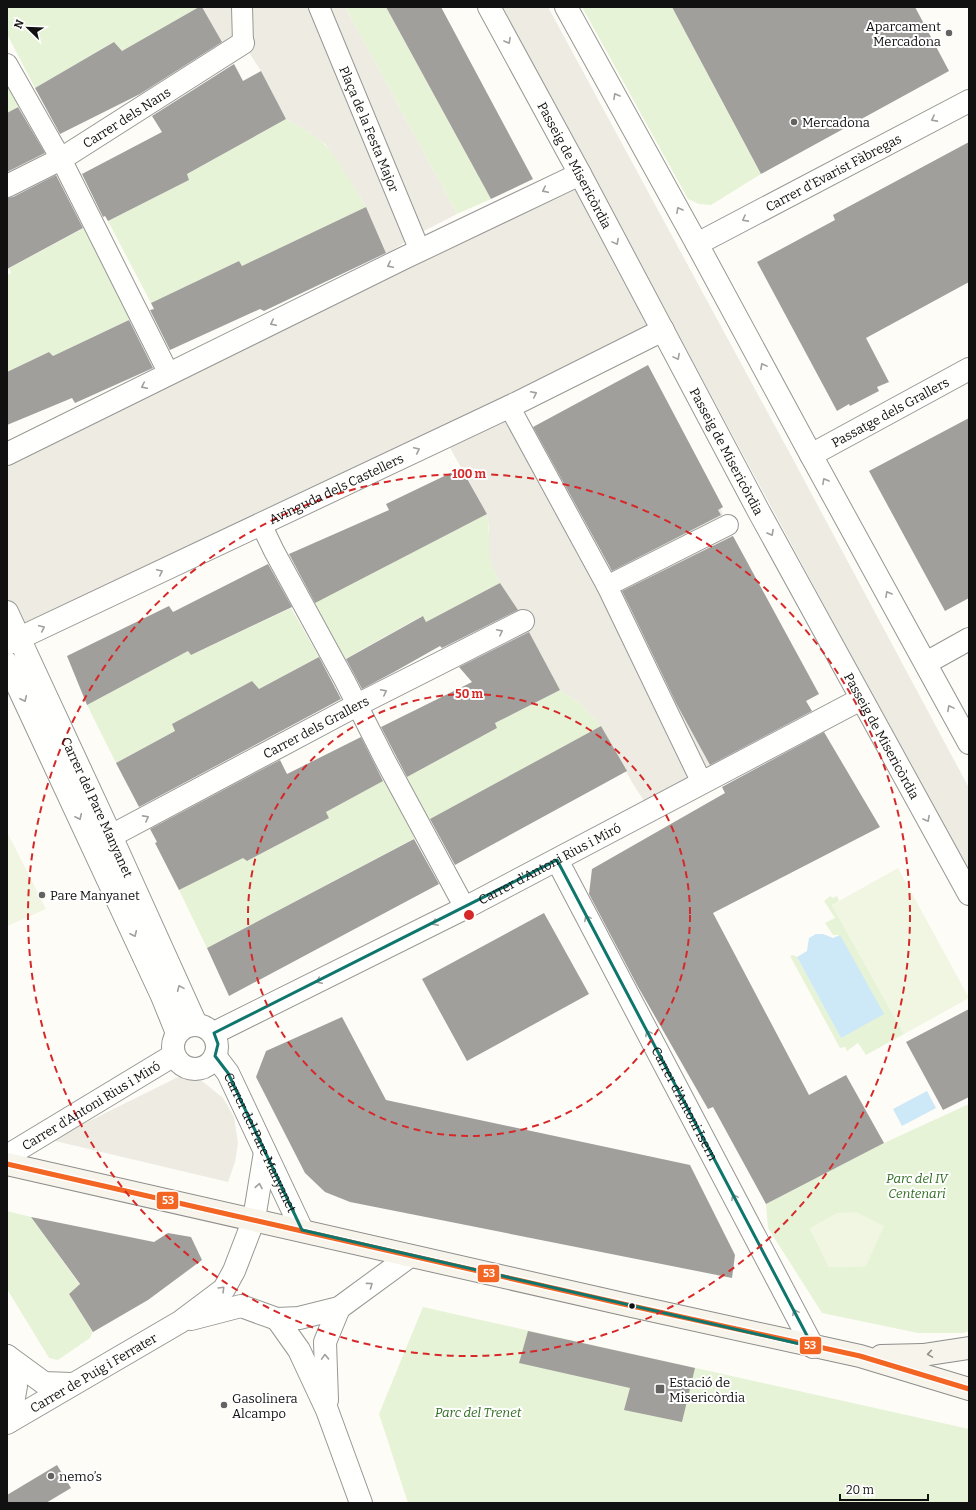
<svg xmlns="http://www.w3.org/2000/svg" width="976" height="1510" font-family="Bitter,serif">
<rect width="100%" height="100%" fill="#fdfcf7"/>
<path fill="#e7f3d7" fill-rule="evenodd" d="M7 7H199L122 51 114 42 35 88 7 34Z
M345 7H386L491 199 457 214Z
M582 7H672L761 174 711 205 699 204 688 199Z
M7 80 20 105 7 113Z
M286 119C300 127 314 134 325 145 341 159 354 188 366 207L242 266 239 261 151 303 108 221 189 180 187 174Z
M86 227 135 317 53 356 49 352 7 372V275L11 273 9 268Z
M487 514C491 539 487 559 500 583L426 622 422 616 345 659 314 602Z
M291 608 319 657 259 689 252 681 173 724 175 731 116 763 87 705 188 651 191 655Z
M560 690 581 704 601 726 429 820 405 778 497 728 495 723Z
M384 780 417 837 207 948 179 890 243 857 247 861 329 818 326 812Z
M830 896 833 898 837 896 839 901 832 905 904 1034 866 1055 858 1043 847 1051 845 1047 840 1048 790 956 793 955 797 957 841 1038 840 935H833L825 923 835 918 824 901Z
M969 1104V1331L963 1333H918L822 1313 768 1228 766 1204 884 1143ZM810 1228 866 1266 829 1267Z
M7 1211 31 1217 80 1285 69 1294 93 1332 90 1338 58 1360 49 1358 7 1289Z
M423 1307 969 1429V1503H408L379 1414Z"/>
<path fill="#f0f6e1" d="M7 832 46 909 7 926Z
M898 868 969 998 904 1034 832 905Z
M856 1212 884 1226 866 1266 829 1267 810 1228 837 1213Z"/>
<path fill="#edebe2" d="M202 7H345L457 214 414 236 387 254 366 207 340 164 326 145 310 133 286 119 261 71 243 43 225 48Z
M502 7H548L794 461 969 788V874Z
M580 174 663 330 517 402 606 569 720 508 735 541 622 604 716 775 650 810 633 784 601 726 581 704 560 690 523 621 519 612 500 583 494 570 489 556V528L487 514 444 437 20 638 7 612V455L570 192Z
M178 1077 202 1081 223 1098 234 1117 238 1143 235 1162 228 1182 51 1140Z"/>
<path fill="#cde8f7" d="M816 934H823L833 938 840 935 884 1014 841 1038 797 957 807 951 809 938Z
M927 1091 936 1108 902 1126 893 1109Z"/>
<path fill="#a19f9c" d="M199 7H202L222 42 140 94 60 134 35 88 114 42 122 51Z
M386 7H441L533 179 491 199Z
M672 7H915L949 71 761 174Z
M234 64 243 81 261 71 286 119 187 174 189 180 108 221 105 216 103 217 82 174 162 132 152 116Z
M18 107 45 153 7 172V113Z
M969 142V282L866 338 889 382 877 387 879 391 850 406 849 404 837 411 757 262 835 220 833 215Z
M56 175 83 228 7 269V198L13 197Z
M366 207 386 253 264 311 260 309 170 350 150 310 154 309 151 303 239 261 242 266Z
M129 320 153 368 75 403 72 398 7 425V372L49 352 53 356Z
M648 365 723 507 718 510 721 515 612 571 533 427Z
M969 418V598L945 611 869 471Z
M461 468 487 514 315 603 289 554 389 510 386 504Z
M733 536 819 694 806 701 812 711 710 765 676 703 622 591Z
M268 564 292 607 191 655 188 651 87 705 67 656 169 606 173 612Z
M500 583 518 610 442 648 440 646 394 672 362 689 346 659 423 616 426 622Z
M529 632 560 690 495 723 497 728 407 777 381 727 472 682 459 667Z
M319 657 341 699 139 807 116 763 175 731 172 724 252 681 259 689Z
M601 726 627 771 455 865 430 819Z
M824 732 880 827 713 913 809 1095 846 1075 884 1143 766 1204 713 1107 708 1109 637 985 589 894 592 869 725 793 722 787Z
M361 737 383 781 326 812 329 818 247 861 243 858 179 890 155 843 157 842 150 829 280 760 287 774Z
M414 839 439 884 229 996 207 948Z
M544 913 589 994 467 1061 422 979Z
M969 1009V1097L943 1110 906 1042Z
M342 1017 386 1100 690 1165 735 1255 732 1278 350 1202 325 1192 305 1173 256 1077 266 1051Z
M31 1217 154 1242 168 1233 191 1237 202 1260 148 1300 93 1332 69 1294 80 1284Z
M528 1331 695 1368 682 1422 624 1410 630 1388 519 1363Z
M57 1465 71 1488 46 1503H7V1495Z"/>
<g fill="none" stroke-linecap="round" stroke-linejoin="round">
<g stroke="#979795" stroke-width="22">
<g id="pedestrian">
<path d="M242 7 243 43"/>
<path id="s1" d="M319 7 420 251"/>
<path d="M7 64 61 159 169 374"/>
<path d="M509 406 607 586 702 783"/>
<path d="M261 524 274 551 345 681 385 760 465 908"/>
<path d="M607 586 728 525"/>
</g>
</g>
<g stroke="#979795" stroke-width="24">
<g id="minor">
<path id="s2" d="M489 7 580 174 758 510 969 894"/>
<path d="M566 7 697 244 811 455 969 743"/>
<path id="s3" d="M7 186 61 159 243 43"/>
<path id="s4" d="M697 244 969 101"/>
<path d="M7 454 404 258 580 174"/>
<path id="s5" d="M811 455 969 369"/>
<path id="s6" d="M7 612 111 836 196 1024"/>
<path id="s7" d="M7 644 517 403 663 330"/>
<path d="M7 663 162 996 177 1033"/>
<path d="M926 663 969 639"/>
<path id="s8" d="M111 836 357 705 523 621"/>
<path id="s9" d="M557 860 813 1347"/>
<circle cx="195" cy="1047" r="22"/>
<path id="s10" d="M214 1033 465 908 861 699"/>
<path id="s11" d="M215 1056 228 1073 302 1230"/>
<path id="s12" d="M7 1156 174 1055"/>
<path d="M191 1319 241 1306 277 1319 299 1318 339 1308 410 1256"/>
<path d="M277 1319 299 1350 327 1410 361 1503"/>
<path d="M7 1356 44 1383 72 1384"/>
<path d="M7 1356 16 1386 10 1421"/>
<path d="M327 1400 325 1342 339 1308"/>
<path id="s13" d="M7 1423 180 1322 224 1289 234 1271 254 1219 265 1152"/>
</g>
</g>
<g stroke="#8e8d8b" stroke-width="24">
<path id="secondary" d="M7 1164 632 1306 860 1356 969 1389
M881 1356 923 1355 969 1348"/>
</g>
<use href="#pedestrian" stroke="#fffffe" stroke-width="20"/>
<use href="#minor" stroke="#fffffe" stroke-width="22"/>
<use href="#secondary" stroke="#f6f4eb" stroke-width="22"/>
<g stroke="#fff" stroke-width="8">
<path id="bus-1" d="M7 1164 632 1306 860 1356 969 1389"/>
</g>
<use href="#bus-1" stroke="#f26522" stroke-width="5"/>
</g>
<defs><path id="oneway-chevron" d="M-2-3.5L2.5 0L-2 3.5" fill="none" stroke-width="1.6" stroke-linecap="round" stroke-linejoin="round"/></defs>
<g stroke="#a0a09f">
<use href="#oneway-chevron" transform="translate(508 41) rotate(61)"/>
<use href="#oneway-chevron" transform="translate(616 96) rotate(-119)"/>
<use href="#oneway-chevron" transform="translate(934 119) rotate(152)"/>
<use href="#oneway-chevron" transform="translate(545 190) rotate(154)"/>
<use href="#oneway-chevron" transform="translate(679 210) rotate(-119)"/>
<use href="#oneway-chevron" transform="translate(745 219) rotate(152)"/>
<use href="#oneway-chevron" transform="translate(616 242) rotate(62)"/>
<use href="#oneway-chevron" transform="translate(390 265) rotate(154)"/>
<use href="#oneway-chevron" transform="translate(273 323) rotate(154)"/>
<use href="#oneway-chevron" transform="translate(677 357) rotate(62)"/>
<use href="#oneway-chevron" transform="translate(763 366) rotate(-118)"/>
<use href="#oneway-chevron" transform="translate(144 386) rotate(154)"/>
<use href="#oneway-chevron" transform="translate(534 394) rotate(-26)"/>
<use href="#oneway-chevron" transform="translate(417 450) rotate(-25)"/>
<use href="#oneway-chevron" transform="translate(825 481) rotate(-119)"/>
<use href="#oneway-chevron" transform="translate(771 533) rotate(61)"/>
<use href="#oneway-chevron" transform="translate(160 572) rotate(-25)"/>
<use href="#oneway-chevron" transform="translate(888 594) rotate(-119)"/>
<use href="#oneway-chevron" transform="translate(42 628) rotate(-25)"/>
<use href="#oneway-chevron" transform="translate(500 632) rotate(-27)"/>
<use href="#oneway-chevron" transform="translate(384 692) rotate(-27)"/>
<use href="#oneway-chevron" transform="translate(24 699) rotate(65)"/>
<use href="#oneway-chevron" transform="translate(950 708) rotate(-118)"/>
<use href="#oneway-chevron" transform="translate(79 817) rotate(65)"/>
<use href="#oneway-chevron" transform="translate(146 818) rotate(-28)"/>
<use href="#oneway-chevron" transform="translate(927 819) rotate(61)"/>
<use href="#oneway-chevron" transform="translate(587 918) rotate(-118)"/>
<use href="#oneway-chevron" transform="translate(435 923) rotate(153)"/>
<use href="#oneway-chevron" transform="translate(134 934) rotate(65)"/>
<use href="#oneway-chevron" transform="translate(319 981) rotate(153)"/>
<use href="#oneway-chevron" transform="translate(180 988) rotate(-114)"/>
<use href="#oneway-chevron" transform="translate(648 1033) rotate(-118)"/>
<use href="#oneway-chevron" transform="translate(259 1186) rotate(-80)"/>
<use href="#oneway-chevron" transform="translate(734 1197) rotate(-118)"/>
<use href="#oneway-chevron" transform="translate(370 1285) rotate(-36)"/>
<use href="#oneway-chevron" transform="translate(222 1289) rotate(-45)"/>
<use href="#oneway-chevron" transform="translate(795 1312) rotate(-118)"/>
<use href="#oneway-chevron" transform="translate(325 1357) rotate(-92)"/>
</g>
<use stroke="#8f8e89" href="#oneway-chevron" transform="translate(930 1354) rotate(171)"/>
<path fill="none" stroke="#0f766e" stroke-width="3" stroke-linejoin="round" d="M557 860 813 1347 302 1230 228 1073 215 1056 218 1044 214 1033Z"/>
<g fill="none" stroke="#d62828" stroke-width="2" stroke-dasharray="7 5">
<circle cx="469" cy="915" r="221"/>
<circle cx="469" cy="915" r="441"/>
</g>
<g fill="#646362" stroke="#fff" stroke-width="1.5">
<circle cx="949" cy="33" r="4"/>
<circle cx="794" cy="122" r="4"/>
<circle cx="42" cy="895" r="4"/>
<rect x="655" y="1384" width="10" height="10" rx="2"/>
<circle cx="224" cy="1405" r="4"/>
<circle cx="51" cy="1476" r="4"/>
</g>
<circle fill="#111" stroke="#fff" stroke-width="1.5" cx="632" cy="1306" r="3.5"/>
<g text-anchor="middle" stroke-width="4" stroke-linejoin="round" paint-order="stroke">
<g font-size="13" fill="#111" stroke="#fff" text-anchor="start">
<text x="941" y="31" text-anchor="end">Aparcament<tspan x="941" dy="15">Mercadona</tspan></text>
<text x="802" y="127">Mercadona</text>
<text x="50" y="900">Pare Manyanet</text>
<text x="669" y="1387">Estació de<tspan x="669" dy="15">Misericòrdia</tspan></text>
<text x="232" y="1403">Gasolinera<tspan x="232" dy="15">Alcampo</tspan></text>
<text x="59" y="1481">nemo’s</text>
</g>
<g font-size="13" fill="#111" stroke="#fff">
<text dy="5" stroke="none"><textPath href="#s3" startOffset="138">Carrer dels Nans</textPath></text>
<text dy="5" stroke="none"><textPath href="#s1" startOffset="132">Plaça de la Festa Major</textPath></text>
<text dy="5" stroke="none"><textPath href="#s2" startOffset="180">Passeig de Misericòrdia</textPath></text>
<text dy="5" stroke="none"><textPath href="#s4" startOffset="154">Carrer d'Evarist Fàbregas</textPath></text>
<text dy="5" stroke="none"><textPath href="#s5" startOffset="90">Passatge dels Grallers</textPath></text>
<text dy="5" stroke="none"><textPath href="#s2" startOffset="504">Passeig de Misericòrdia</textPath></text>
<text dy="5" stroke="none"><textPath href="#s7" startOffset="364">Avinguda dels Castellers</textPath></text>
<text dy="5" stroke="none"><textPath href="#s8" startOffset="232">Carrer dels Grallers</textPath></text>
<text dy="5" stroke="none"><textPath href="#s2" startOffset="828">Passeig de Misericòrdia</textPath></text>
<text dy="5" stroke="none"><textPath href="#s6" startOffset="215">Carrer del Pare Manyanet</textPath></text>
<text dy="5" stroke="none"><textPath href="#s10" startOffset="376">Carrer d'Antoni Rius i Miró</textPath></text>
<text dy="5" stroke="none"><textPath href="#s9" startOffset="275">Carrer d'Antoni Isern</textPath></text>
<text dy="5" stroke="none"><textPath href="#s12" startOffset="98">Carrer d'Antoni Rius i Miró</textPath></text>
<text dy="5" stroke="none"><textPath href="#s11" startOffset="98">Carrer del Pare Manyanet</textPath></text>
<text dy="5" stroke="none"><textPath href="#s13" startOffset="100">Carrer de Puig i Ferrater</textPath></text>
</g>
<g font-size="13" font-style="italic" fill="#2f6b1f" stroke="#fff">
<text x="917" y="1183">Parc del IV<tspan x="917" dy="15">Centenari</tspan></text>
<text x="478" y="1417">Parc del Trenet</text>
</g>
</g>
<circle cx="469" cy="915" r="6" fill="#d62828" stroke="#fff" stroke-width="2"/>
<g font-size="12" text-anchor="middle" font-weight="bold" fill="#d62828" stroke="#fff" stroke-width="4" stroke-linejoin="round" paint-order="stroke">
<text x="469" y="478">100 m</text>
<text x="469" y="698">50 m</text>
</g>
<g stroke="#fff" stroke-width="1.5">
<rect x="156" y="1191" width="23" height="19" rx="4" fill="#f26522"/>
<rect x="477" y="1264" width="23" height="19" rx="4" fill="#f26522"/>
<rect x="799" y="1336" width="23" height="19" rx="4" fill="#f26522"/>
</g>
<g font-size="11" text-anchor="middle" font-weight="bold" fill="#fff">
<text x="168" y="1204">53</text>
<text x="489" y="1277">53</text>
<text x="810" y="1349">53</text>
</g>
<rect width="976" height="1510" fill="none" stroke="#111111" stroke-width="16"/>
<g transform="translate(28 28) rotate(293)" stroke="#ffffff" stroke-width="3" paint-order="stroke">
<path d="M0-3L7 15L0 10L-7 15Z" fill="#111111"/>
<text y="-6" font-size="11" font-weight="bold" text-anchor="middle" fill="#111111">N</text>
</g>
<path d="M840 1494v6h88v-6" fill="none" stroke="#111111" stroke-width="2"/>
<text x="846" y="1494" font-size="12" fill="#111111" stroke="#ffffff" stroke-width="3" paint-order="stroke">20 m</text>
</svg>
